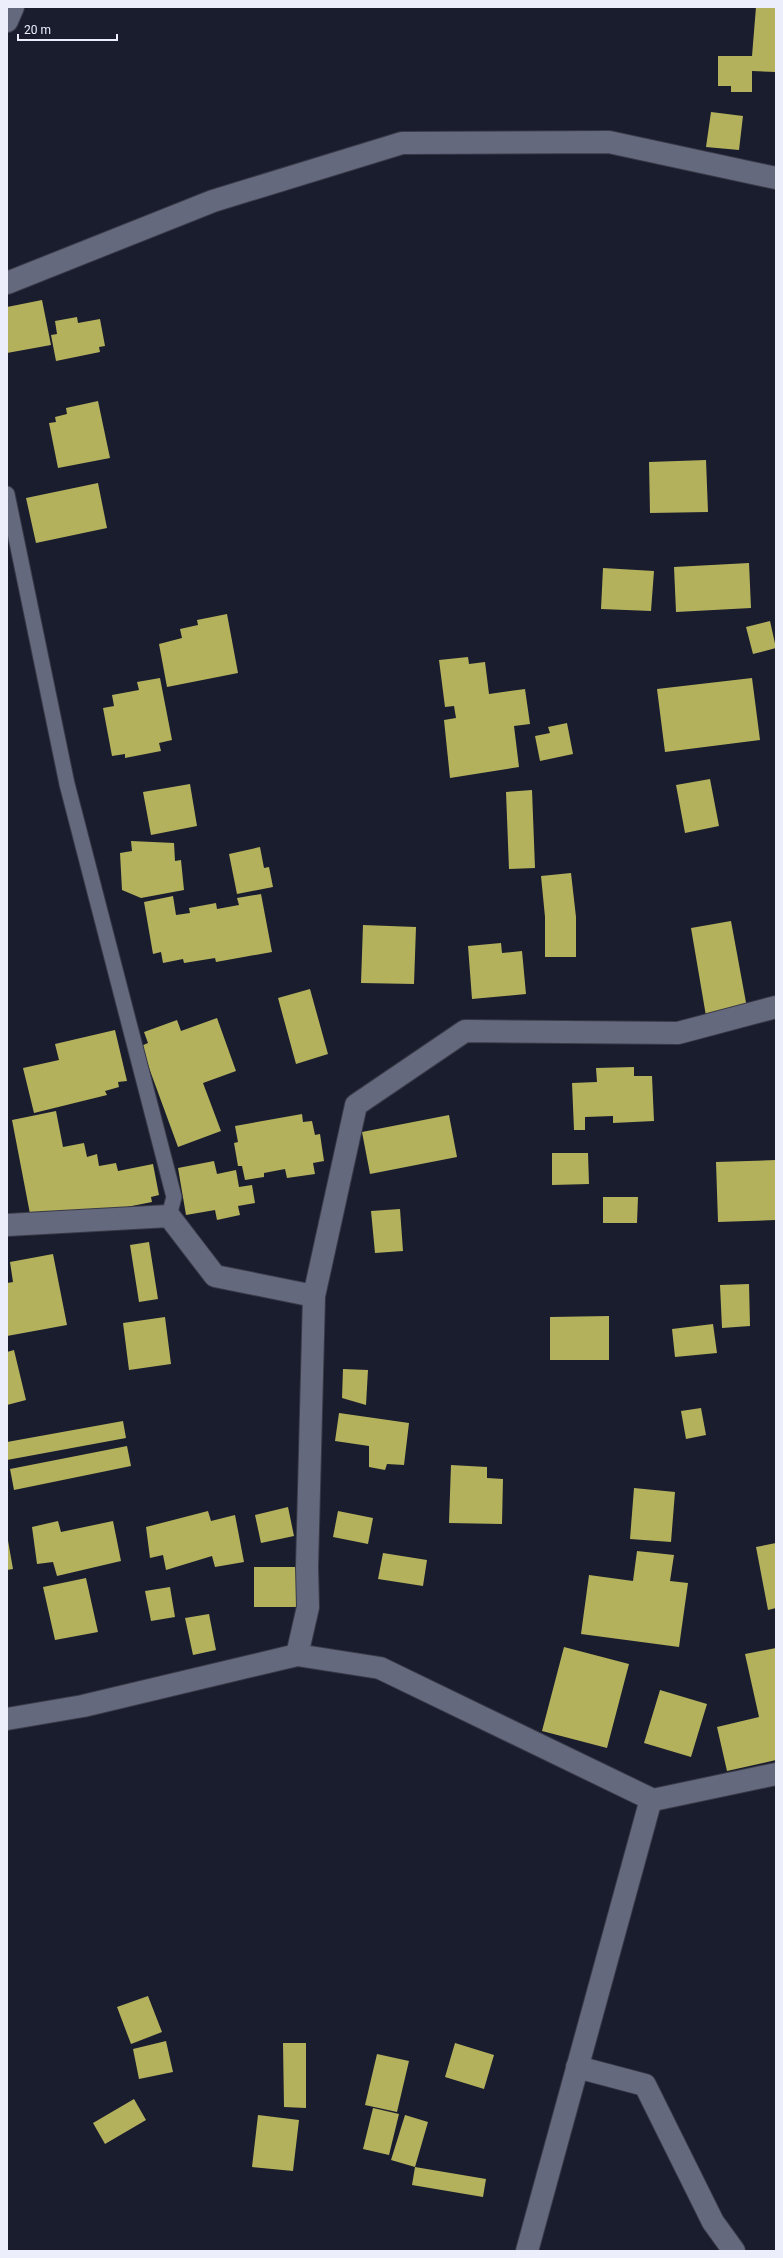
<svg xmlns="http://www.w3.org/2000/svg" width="783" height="2258" font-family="Roboto,sans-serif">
<rect width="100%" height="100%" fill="#1a1d2e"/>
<path fill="#b4b15c" d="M756 7H776V72L752 71V92H731V86H718V56H752Z
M711 112 743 116 739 150 706 147Z
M42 300 51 345 7 353V307Z
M77 317 78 323 100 319 105 346 99 347 100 352 56 361 51 335 57 334 55 321Z
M98 401 110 458 58 468 49 423 56 422 55 417 67 414 66 408Z
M706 460 708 512 650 513 649 462Z
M98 483 107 528 36 543 26 498Z
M749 563 751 608 676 612 674 567Z
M603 568 654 571 651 611 601 609Z
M227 614 238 673 167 687 159 644 182 638 180 629 198 625 197 620Z
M770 621 776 648 753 654 746 627Z
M468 657 469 664 485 662 489 694 525 689 530 724 514 726 519 767 450 778 444 720 456 718 454 706 445 707 439 660Z
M160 678 172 740 159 743 161 751 125 758V754L112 756 103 708 114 706 112 695 139 690 137 682Z
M752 678 760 740 665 752 657 689Z
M567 723 573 754 540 761 535 736 550 733 548 727Z
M710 779 719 826 685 833 676 785Z
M190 784 197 826 151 835 143 792Z
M532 790 535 868 509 869 506 792Z
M131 841 174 843 175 861 181 860 184 890 141 898 122 890 120 853 132 851Z
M260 847 264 868 269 867 273 887 237 894 229 854Z
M571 873 576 917V957H545V917L541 876Z
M261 894 272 952 216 962 215 958 184 963 183 959 163 963 161 952 153 954 144 902 173 896 176 915 190 913 189 908 216 903 217 909 239 905 237 898Z
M731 921 747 1008 706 1016 691 928Z
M363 925 416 927 414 984 361 983Z
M501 943 502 953 522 951 526 994 472 999 468 946Z
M310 989 328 1054 296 1064 278 998Z
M217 1018 236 1071 203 1083 221 1131 178 1147 141 1046 148 1043 144 1032 177 1020 181 1031Z
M115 1030 127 1081 118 1082 119 1087 105 1091 107 1095 34 1113 23 1068 59 1060 55 1044Z
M634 1067V1076H652L654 1121 613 1123V1116L585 1117V1130H574L572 1083 597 1082 596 1068Z
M56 1111 63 1147 84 1143 87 1157 97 1154 99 1166 116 1163 118 1171 153 1164 159 1195 151 1197 152 1202 61 1220 31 1219 12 1120Z
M302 1114 303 1122 312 1121 315 1135 320 1134 324 1161 313 1163 315 1174 287 1178 285 1169 264 1173V1177L245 1180 242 1166H238L234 1143 238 1142 235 1126Z
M449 1115 457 1157 370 1174 362 1132Z
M552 1153H588L589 1184 552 1185Z
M776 1160V1220L718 1222 716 1162Z
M214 1161 217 1174 236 1170 239 1187 252 1185 255 1203 238 1206 240 1215 217 1220 215 1210 186 1215 178 1168Z
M603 1197H638L637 1223H603Z
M400 1209 403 1251 375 1253 371 1211Z
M149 1242 158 1299 139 1302 130 1245Z
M53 1254 67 1325 7 1336V1283L13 1282 10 1262Z
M749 1284 750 1326 722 1328 720 1285Z
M609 1316V1360H550V1317Z
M165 1317 171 1364 129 1370 123 1323Z
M713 1324 717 1353 675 1357 672 1329Z
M14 1350 26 1400 7 1405V1352Z
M343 1369 368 1370 366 1405 342 1398Z
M701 1408 706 1435 686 1439 681 1411Z
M339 1413 409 1423 404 1465 387 1464 385 1470 369 1467V1446L335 1441Z
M123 1421 126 1438 7 1460V1442Z
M127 1446 131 1466 14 1490 10 1469Z
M451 1465 487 1467V1478L503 1479 502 1524 449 1523Z
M634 1488 675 1492 671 1542 630 1539Z
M288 1507 294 1536 261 1543 255 1515Z
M208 1511 211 1521 235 1515 244 1562 215 1567 212 1556 166 1570 163 1555 150 1558 146 1527Z
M338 1511 373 1518 368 1544 333 1537Z
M58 1521 61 1532 113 1521 121 1561 57 1576 53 1562 37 1564 32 1527Z
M7 1535 13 1569 7 1570Z
M776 1543V1608L768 1610 756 1547Z
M637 1551 674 1555 670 1581 688 1583 679 1647 581 1634 589 1575 633 1581Z
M383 1553 427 1560 423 1586 378 1579Z
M254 1567H307L308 1607H254Z
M86 1578 98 1632 55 1640 43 1587Z
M170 1587 175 1617 151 1621 145 1591Z
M209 1614 216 1650 193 1655 185 1618Z
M564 1647 629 1664 607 1748 542 1731Z
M776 1648V1760L727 1771 717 1727 759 1717 745 1654Z
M660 1690 707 1704 691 1757 644 1743Z
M148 1996 162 2032 131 2044 117 2007Z
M166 2041 173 2072 139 2079 133 2049Z
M283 2043H306V2108L284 2107Z
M455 2043 494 2055 484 2089 445 2077Z
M377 2054 409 2061 397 2112 365 2105Z
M134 2099 146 2120 105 2144 93 2123Z
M373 2108 399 2114 389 2155 363 2149Z
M258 2115 299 2120 293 2171 252 2167Z
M405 2115 428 2122 415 2167 391 2160Z
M415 2167 486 2179 483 2197 412 2185Z"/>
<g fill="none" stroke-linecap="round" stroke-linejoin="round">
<g stroke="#393a48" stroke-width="17">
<path id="service" d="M7 494 67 784 174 1197 169 1216"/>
</g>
<g stroke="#393a48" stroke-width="24">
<path id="minor" d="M7 21 13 7
M7 283 213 201 402 143 609 142 776 178
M7 1225 169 1216 215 1276 314 1296
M297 1655 308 1607 307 1567 314 1296 356 1105 465 1031 678 1033 776 1007
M7 1719 83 1706 297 1655 380 1668 653 1800 776 1774
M577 2067 645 2085 713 2222 734 2251
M527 2251 651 1799"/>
</g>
<use href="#service" stroke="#65697e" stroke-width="15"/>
<use href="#minor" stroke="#65697e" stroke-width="22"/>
</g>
<rect width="783" height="2258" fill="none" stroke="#eceffb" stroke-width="16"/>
<path d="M18 34v6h99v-6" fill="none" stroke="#eceffb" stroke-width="2"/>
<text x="24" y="34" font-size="12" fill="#eceffb" stroke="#1a1d2e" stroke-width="3" paint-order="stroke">20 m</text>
</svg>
